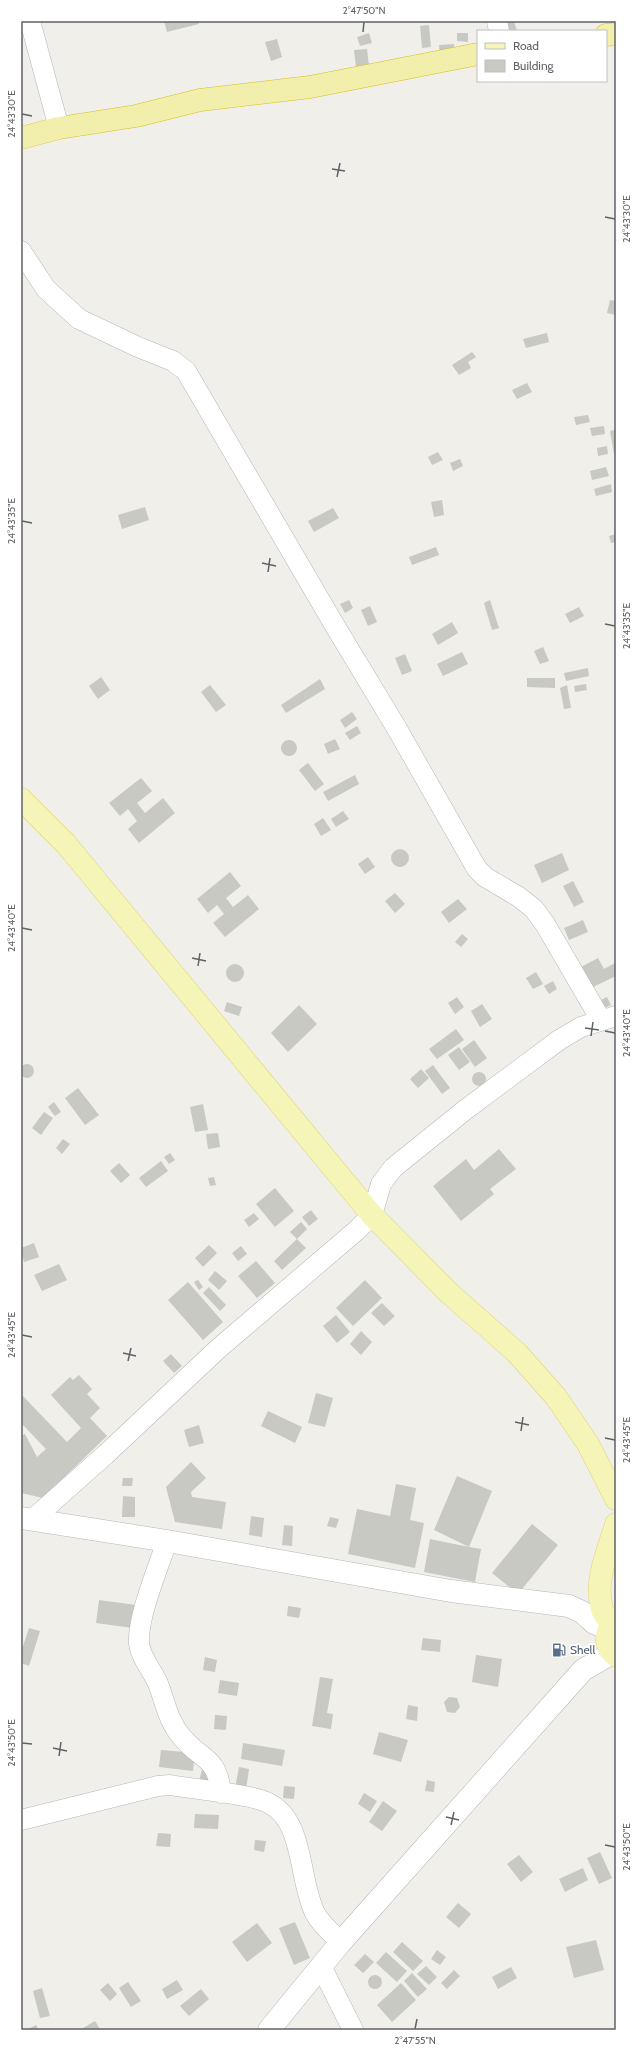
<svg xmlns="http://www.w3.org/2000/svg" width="637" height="2051" font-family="Cabin,sans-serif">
<rect width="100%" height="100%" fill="#f0efe9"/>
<path fill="#c8c9c3" d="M164 21H198L199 24 167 32Z
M503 21H514L517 31H506Z
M429 25 431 47 422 48 420 26Z
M369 33 372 43 360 46 357 37Z
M457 33H468V42L457 41Z
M277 39 282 57 271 61 265 42Z
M454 44 455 55 440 56 439 45Z
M367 49 369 66 356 67 354 50Z
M610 300 616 301V315L607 313Z
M547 333 549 342 526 348 523 339Z
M472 352 476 357 468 362 471 368 459 375 452 365Z
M527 383 532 392 517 399 512 390Z
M588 415 590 422 576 425 574 417Z
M604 426 605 434 592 436 590 428Z
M616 429V454H614L610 431Z
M607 446 608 454 598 456 597 448Z
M438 452 443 460 432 465 428 457Z
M460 459 463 466 453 471 450 463Z
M606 467 609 476 592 480 590 471Z
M611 484 612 492 596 496 594 489Z
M442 500 444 515 434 517 431 502Z
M145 507 149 520 122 529 118 515Z
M333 508 339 518 314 532 308 521Z
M616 534V542L611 543 609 536Z
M436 547 439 555 412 565 409 557Z
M349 600 353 608 345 613 340 604Z
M490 600 499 628 492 630 484 603Z
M370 606 377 622 368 626 361 610Z
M579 607 584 616 570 623 565 614Z
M452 622 458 633 438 645 432 634Z
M543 647 549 661 540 664 534 651Z
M462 652 468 664 443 676 437 664Z
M405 654 412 671 402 675 395 658Z
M588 668 589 676 566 681 564 673Z
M101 677 110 690 98 699 89 686Z
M527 678H555V688L527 687Z
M320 679 325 689 286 713 281 705Z
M586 684 587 690 575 692 574 686Z
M210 685 226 705 216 712 201 692Z
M567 685 571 708 564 709 560 688Z
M352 712 357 719 345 728 340 720Z
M357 726 361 733 350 740 345 733Z
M335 739 340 749 328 754 324 744Z
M281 748a8 8 0 1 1 16 0a8 8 0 1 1-16 0Z
M308 763 324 784 315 791 299 770Z
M355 775 359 784 328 801 323 792Z
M141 778 152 791 137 803 145 813 163 798 175 813 139 843 128 829 137 821 128 809 120 816 109 803Z
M343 811 349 819 336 827 331 819Z
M323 818 331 830 321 836 314 824Z
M391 858a9 9 0 1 1 18 0a9 9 0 1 1-18 0Z
M562 853 569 870 542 883 534 865Z
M368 857 375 867 365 874 358 864Z
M230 872 241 886 226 898 233 907 248 895 259 909 225 937 213 923 224 914 217 905 208 913 197 899Z
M573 881 584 902 574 907 563 886Z
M395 893 405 904 395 913 385 901Z
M458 899 467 909 449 923 441 912Z
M583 920 588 932 569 940 564 928Z
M462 934 468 939 461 947 455 942Z
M598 958 604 969 615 963 616 976 589 989 579 968Z
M226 973a9 9 0 1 1 18 0a9 9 0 1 1-18 0Z
M536 972 543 984 533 989 526 978Z
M553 981 557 989 549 994 544 986Z
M457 997 464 1007 455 1014 448 1003Z
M607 997 611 1005 600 1010 597 1002Z
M227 1002 242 1007 239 1016 224 1011Z
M482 1004 492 1019 480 1027 471 1011Z
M299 1005 317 1024 288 1052 271 1033Z
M456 1029 464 1040 437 1059 429 1049Z
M474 1040 487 1058 475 1067 462 1049Z
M459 1047 470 1062 459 1070 448 1055Z
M20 1071a7 7 0 1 1 14 0a7 7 0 1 1-14 0Z
M433 1065 450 1088 442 1094 425 1071Z
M421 1069 429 1078 418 1088 410 1079Z
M472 1079a7 7 0 1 1 14 0a7 7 0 1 1-14 0Z
M78 1088 99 1115 85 1125 65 1098Z
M54 1102 61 1112 55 1116 48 1107Z
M203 1104 208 1130 195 1132 190 1107Z
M44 1112 53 1118 41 1135 32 1128Z
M218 1133 220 1147 208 1149 206 1134Z
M63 1139 70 1144 62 1154 56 1148Z
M499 1149 516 1169 490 1189 494 1194 461 1221 433 1186 466 1159 474 1170Z
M170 1153 175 1160 169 1164 164 1157Z
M161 1161 168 1171 146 1187 139 1178Z
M119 1163 130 1175 121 1183 110 1171Z
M214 1177 216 1185 210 1186 208 1178Z
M275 1188 294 1211 275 1227 256 1204Z
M311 1210 318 1219 309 1226 302 1217Z
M254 1213 259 1219 249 1227 244 1220Z
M301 1222 307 1229 297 1239 290 1232Z
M297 1239 306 1248 282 1270 274 1261Z
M34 1243 39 1257 24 1262 21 1248Z
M209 1245 217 1253 203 1267 195 1258Z
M241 1246 247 1254 238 1261 232 1253Z
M256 1261 275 1283 257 1298 238 1276Z
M59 1264 67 1280 42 1291 34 1275Z
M215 1271 227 1281 219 1290 208 1280Z
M198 1280 203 1287 199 1290 194 1282Z
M365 1280 382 1298 353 1326 336 1308Z
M188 1282 223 1322 203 1340 168 1300Z
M209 1287 226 1305 220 1311 203 1293Z
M382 1303 395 1316 384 1326 371 1313Z
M336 1315 350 1332 337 1343 323 1326Z
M361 1331 372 1342 361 1355 350 1344Z
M171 1354 182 1366 174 1373 163 1361Z
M79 1375 92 1389 87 1394 100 1408 90 1418 107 1436 43 1498 21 1493V1436L25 1434 37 1457 46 1449 21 1423V1394L67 1442 81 1428 51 1395 70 1377 73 1380Z
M316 1393 333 1398 325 1427 308 1423Z
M268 1411 302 1427 295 1443 261 1426Z
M199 1425 204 1443 189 1447 184 1430Z
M191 1462 206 1478 191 1492 192 1497 226 1502 222 1529 175 1522 166 1487Z
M457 1476 492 1491 469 1547 481 1549 475 1582 424 1572 430 1539 469 1547 434 1530Z
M123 1478H133L132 1486H122Z
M396 1484 416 1488 410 1520 424 1523 415 1568 348 1554 357 1509 390 1516Z
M123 1496 135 1497V1517H122Z
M251 1516 264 1518 262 1537 249 1535Z
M330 1517 339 1519 336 1528 327 1526Z
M532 1524 558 1545 518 1594 492 1573Z
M284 1525 293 1526 292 1546 282 1545Z
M99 1600 136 1605 133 1628 96 1623Z
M288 1606 301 1608 299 1618 287 1616Z
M29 1628 40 1631 29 1666 21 1663V1652Z
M423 1638 441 1640 440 1652 421 1650Z
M476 1655 502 1659 498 1687 472 1682Z
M205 1657 217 1660 215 1672 203 1670Z
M320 1677 333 1679 327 1713 333 1714 331 1729 312 1726Z
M220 1680 239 1683 237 1696 218 1693Z
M449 1697 457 1698 460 1707 455 1713 447 1712 444 1702Z
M408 1705 418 1707 417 1721 406 1719Z
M215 1715 227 1716 226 1730 214 1729Z
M379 1732 408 1740 401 1762 373 1754Z
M243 1743 285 1750 282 1766 241 1759Z
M161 1750 195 1753 193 1771 159 1767Z
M239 1767 249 1769 246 1790 235 1788Z
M202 1770 212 1772 209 1784 199 1781Z
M427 1780 435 1782 434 1792 425 1791Z
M284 1786 295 1787 294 1799 283 1798Z
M364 1793 377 1801 370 1812 358 1804Z
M383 1801 397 1811 382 1831 369 1822Z
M195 1814 219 1815 218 1829 194 1828Z
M158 1833 171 1834 170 1847 156 1846Z
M255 1840 266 1841 264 1852 254 1850Z
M600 1852 612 1878 599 1884 587 1858Z
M519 1855 533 1872 521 1882 507 1864Z
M583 1868 588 1880 565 1892 559 1879Z
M458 1903 471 1914 459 1928 446 1917Z
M295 1922 310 1958 294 1965 279 1928Z
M257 1923 272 1943 247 1962 232 1942Z
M596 1940 604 1970 574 1978 566 1947Z
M402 1942 423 1961 413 1971 393 1952Z
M437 1950 446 1957 440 1965 431 1959Z
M386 1952 407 1971 397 1982 376 1963Z
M365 1954 374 1962 363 1973 354 1965Z
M426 1966 437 1977 429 1985 417 1974Z
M511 1967 517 1978 498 1989 492 1977Z
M454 1970 460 1976 447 1989 441 1983Z
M412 1973 427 1989 418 1997 404 1981Z
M368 1982a7 7 0 1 1 14 0a7 7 0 1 1-14 0Z
M177 1980 183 1990 167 1999 162 1989Z
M128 1982 141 2001 131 2007 119 1988Z
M108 1983 117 1994 110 2001 100 1990Z
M401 1983 416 2000 392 2022 377 2005Z
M42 1988 50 2016 40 2018 33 1991Z
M201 1989 209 1999 189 2016 180 2006Z
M95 2021 100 2029 85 2030 83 2028Z
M36 2025 39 2030H26Z"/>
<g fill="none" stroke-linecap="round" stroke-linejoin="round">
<g stroke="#b5b7bb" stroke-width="21">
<path id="minor" d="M30 21 59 128
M497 21 499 31
M21 251 46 289 79 319 138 347 173 361 186 371 335 626 396 727 477 869 485 877 519 897 534 909 545 924 601 1020
M32 1520 105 1455 219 1348 357 1230 372 1215 381 1184 393 1168 465 1110 559 1040 581 1027 616 1016
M167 1541C158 1568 137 1618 139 1644 141 1659 154 1672 159 1686 165 1703 169 1722 181 1736 201 1761 217 1755 221 1793
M21 1820 158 1786 170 1785C198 1790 234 1792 261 1800 306 1814 297 1877 315 1913 321 1925 332 1933 341 1942
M321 1966 353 2030"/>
</g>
<g stroke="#b5b7bb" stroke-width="23">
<path id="tertiary" d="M21 1518 167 1541 451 1591 569 1606 582 1612 594 1623 609 1629
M269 2030 341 1942 583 1670 612 1653"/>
</g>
<g stroke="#e1d371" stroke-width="23">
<path id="primary" d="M21 799 66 844 372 1215 448 1292 517 1353 556 1397 588 1444 616 1499
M616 1621C604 1630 604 1647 616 1656
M612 1624C609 1620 603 1614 602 1609 594 1581 608 1551 616 1524"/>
</g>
<g stroke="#dbbe1d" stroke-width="23">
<path id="trunk" d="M606 35 616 34
M21 138 59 128 136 116 200 100 310 87 478 54"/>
</g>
<use href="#minor" stroke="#fff" stroke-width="20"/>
<use href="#tertiary" stroke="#fff" stroke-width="22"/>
<use href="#primary" stroke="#f5f5b8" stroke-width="22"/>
<use href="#trunk" stroke="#f2efac" stroke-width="22"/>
</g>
<path fill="none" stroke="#606267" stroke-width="1.5" d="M363 32 364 22M22 114 32 116M332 169 345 171M337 177 340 163M605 217 615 219M22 521 32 523M262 563 276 566M268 572 270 558M605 624 615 626M22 928 32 930M192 958 206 961M198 966 200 953M585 1028 599 1030M605 1031 615 1033M591 1036 593 1022M22 1335 32 1337M123 1353 136 1356M128 1361 131 1348M515 1422 529 1425M521 1431 523 1417M605 1438 615 1440M22 1743 32 1744M53 1748 67 1751M59 1756 61 1742M446 1817 459 1820M451 1825 454 1812M605 1845 615 1847M415 2029 417 2019"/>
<defs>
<g id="fuel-bare" transform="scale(1.08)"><path d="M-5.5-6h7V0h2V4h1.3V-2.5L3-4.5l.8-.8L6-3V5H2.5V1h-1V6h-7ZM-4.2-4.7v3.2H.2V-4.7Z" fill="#5c6f8a" stroke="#fff" stroke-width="2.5" paint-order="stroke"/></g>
</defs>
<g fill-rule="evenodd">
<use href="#fuel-bare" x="559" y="1650"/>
</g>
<g text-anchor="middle" stroke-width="3.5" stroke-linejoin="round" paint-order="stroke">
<g font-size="12" fill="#4e5e75" stroke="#fff" text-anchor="start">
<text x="570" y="1654">Shell</text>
</g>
</g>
<rect width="637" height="2051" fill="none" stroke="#ffffff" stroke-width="44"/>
<rect x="477" y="30" width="130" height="52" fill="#ffffff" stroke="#bfc0c2"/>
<rect x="485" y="43" width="20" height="6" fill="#f5f5b8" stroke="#bfc0c2"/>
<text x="513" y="50" font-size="12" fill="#606267">Road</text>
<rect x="485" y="60" width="20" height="12" fill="#c8c9c3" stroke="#bfc0c2"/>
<text x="513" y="70" font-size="12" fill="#606267">Building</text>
<rect x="22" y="22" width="593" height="2007" fill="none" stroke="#606267" stroke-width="1.5"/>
<g font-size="10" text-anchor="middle" fill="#606267">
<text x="364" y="14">2°47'50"N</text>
<text transform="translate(11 114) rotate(-90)" y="4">24°43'30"E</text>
<text transform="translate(626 219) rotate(-90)" y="4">24°43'30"E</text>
<text transform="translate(11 521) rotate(-90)" y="4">24°43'35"E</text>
<text transform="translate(626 626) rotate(-90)" y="4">24°43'35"E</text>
<text transform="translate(11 928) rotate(-90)" y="4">24°43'40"E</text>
<text transform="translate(626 1033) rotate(-90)" y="4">24°43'40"E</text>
<text transform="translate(11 1335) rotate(-90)" y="4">24°43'45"E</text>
<text transform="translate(626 1440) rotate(-90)" y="4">24°43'45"E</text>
<text transform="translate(11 1743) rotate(-90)" y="4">24°43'50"E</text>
<text transform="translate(626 1847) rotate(-90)" y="4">24°43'50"E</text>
<text x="415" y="2044">2°47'55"N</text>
</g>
</svg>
